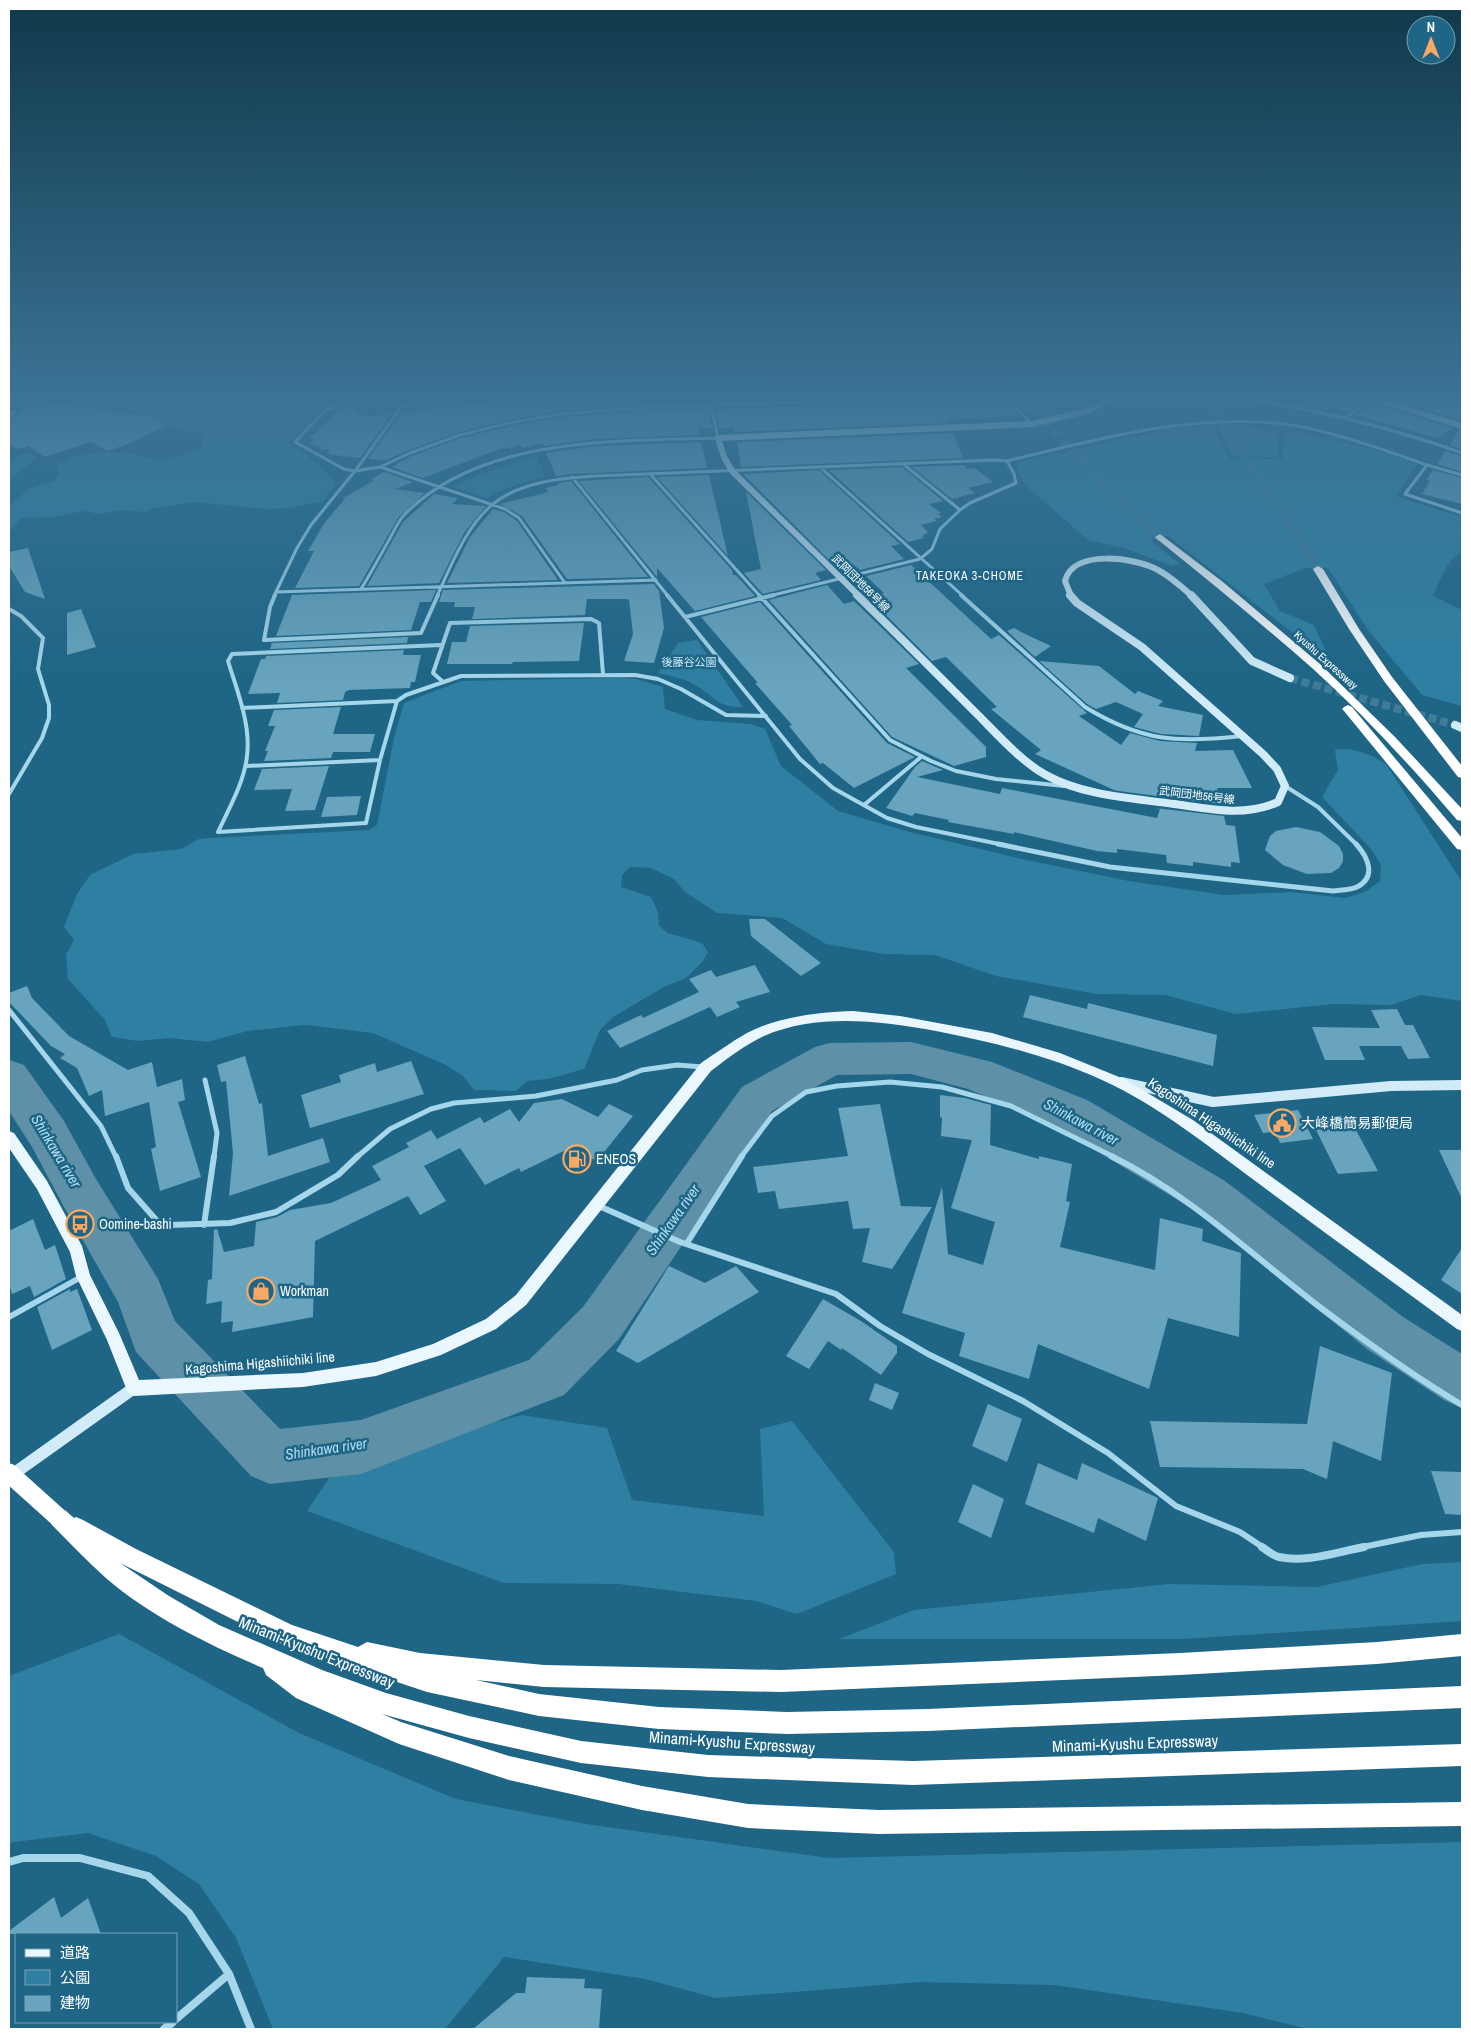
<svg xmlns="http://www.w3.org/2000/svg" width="1471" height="2038" font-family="'Archivo Narrow','Noto Sans JP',sans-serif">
<rect width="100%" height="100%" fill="#1e6586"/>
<path fill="#2e7fa2" d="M63 397H357L319 408 289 442 307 455 336 483 323 501 289 508 266 509 195 502 155 508 146 512 123 510 99 514 84 511 53 517 21 518 9 532V507L28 489 55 481 59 473 56 464 72 457 99 452 125 453 161 460 200 450 205 436 158 422 132 411 74 402Z
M1212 426 1230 459H1282L1286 430 1353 444 1418 463 1396 496 1462 517V552C1446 560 1440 581 1433 596L1462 610V706L1422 695 1368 630 1328 568H1305L1264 584 1280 611 1314 625 1328 656 1315 650 1168 536 1150 540 1180 564 1172 566 1124 548 1088 540 1025 485 1016 464 1030 459 1174 428Z
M1218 426H1242L1279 431 1277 457 1233 456Z
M30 454 37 457 9 480V461L21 455Z
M536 456 545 476 512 486 487 498 452 487 478 475Z
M697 640 743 707C716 707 719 700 698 687 686 679 672 676 658 673L678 643Z
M616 678 636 679 663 687 665 709 697 720 751 724 765 729 781 766 838 811 910 832 1022 859 1129 881 1224 895 1291 892 1345 898 1365 892 1380 881 1381 865 1371 849 1322 797 1338 770 1335 750C1355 747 1369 754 1386 764L1462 882V1001L1421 995 1391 1005 1334 1004 1236 1014 1165 995 1097 994 996 976 935 955 884 954 826 944 782 918 717 913 685 892 674 879 651 868 630 867 622 875 621 887 651 897 658 912 659 926 668 933 702 943 708 952 703 961 686 978 664 987 613 1017 600 1030 584 1069 548 1079 527 1081 516 1091 474 1090 463 1076 446 1065 373 1033 306 1025 247 1031 208 1042 169 1038 138 1041 112 1037 105 1020 68 979 66 955 74 940 64 927 77 894 90 875 133 854 181 849 199 839 209 838 369 830 377 825 394 738 404 703 461 681Z
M521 1415 607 1428 632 1500 764 1516 760 1429 792 1421 894 1552 896 1574 797 1614 756 1601 618 1584 504 1583 307 1511 329 1478 400 1449Z
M1462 1562V1621L1183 1639H839L914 1610 1169 1584 1317 1587 1422 1564Z
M119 1634 299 1733 456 1799 586 1824 829 1858 1462 1842V2029H1308L1243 2013 1054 1985 920 1982 716 1998 645 1979 504 1957 445 2029H273L236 1938 199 1884 156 1856 88 1833 14 1842 9 1844V1676Z"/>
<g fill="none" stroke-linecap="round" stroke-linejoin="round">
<path fill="#5e91a7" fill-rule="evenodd" d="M911 1042 992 1062 1087 1100 1225 1181 1403 1317 1462 1354V1408L1444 1400 1367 1349 1193 1209 1055 1126 968 1089 911 1074 837 1075 772 1111 619 1339 564 1395 361 1474 270 1484 251 1476 136 1352 118 1302 64 1207 32 1147 9 1111V1060L24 1065 64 1121 96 1179 158 1279 175 1321 280 1429 361 1420 529 1360 583 1307 742 1087 815 1047 830 1043Z"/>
</g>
<path fill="#68a4bd" d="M495 397H701V402L632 405 561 411 508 420 459 432 409 450 386 460 368 459 401 413 497 401Z
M1045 397 1046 409 1025 412 1011 398Z
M1315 397H1364L1366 401 1348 412 1314 401Z
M1387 397H1462V421Z
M1002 398 1017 414 989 418 948 419 949 423 735 432 734 428H719L715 409 840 405 841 408H881L879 403Z
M38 400 166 419 157 424 166 426 133 442 108 451 91 442 45 457 28 446 18 449 9 445V421Z
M1374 404 1453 428 1437 438 1356 415Z
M351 406 364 417 392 414 360 458 327 454 331 450 319 449 322 446 309 445 315 439H309L340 409Z
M708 409 712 428 698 429 699 435 595 439 544 446 543 443 523 448 520 445 504 449 502 448 423 478 392 467 411 456 461 438 510 426 562 417 632 411Z
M1459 430 1462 431V449L1450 445Z
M953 433 963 458 741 467 737 442Z
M701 442 707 468 572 474 556 476 546 453 595 446Z
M1446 451 1462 456V472L1437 464Z
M965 465 967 469 975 468 993 482 968 488 975 493 952 499 912 467Z
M902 467 943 501 929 504 941 513 938 514 942 517 934 519 937 521 921 525 928 532 922 536 924 538 908 542 829 470Z
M819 470 900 544 891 546 904 559 860 570 853 564 837 568 743 474Z
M1433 470 1462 478V504L1422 494 1430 481 1426 480Z
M384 472 413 482 395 489 425 493 398 518 359 586 295 588 314 551H308L325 522 344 500 343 498 375 480 371 479Z
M709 475 728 556 657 477Z
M648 477 732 570 733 575H736L755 596 695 611 657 568V577L579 481Z
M571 481 648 577 567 579 522 516 500 504 549 492 545 488 559 485 558 483Z
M746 492 826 570 815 573 821 580 763 594 744 573 761 569Z
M434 494 458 498 452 504 486 506 464 533 439 583 367 586 403 522Z
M493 509 504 512 517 521 558 580 447 583 470 537Z
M28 548 45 599 25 592 9 566V552Z
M911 565 991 639 999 635 1087 713 1079 716 1121 745 1130 733 1160 741 1197 743 1195 751 1233 750 1252 788H1217L1221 804 1126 792 1114 790 1035 754 1041 750 991 709 997 707 946 657 932 661 868 597 884 593 866 576Z
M654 584 659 591 664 628 654 663 624 661 633 634 629 600 626 599H587L585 615 472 619 475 607H454L455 602H439L443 590Z
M827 585 844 604 854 601 919 664 906 668 986 747V757L954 766 892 737 769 600Z
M436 590 431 602H420L411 630 276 636 292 595Z
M760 602 887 743 915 757 854 788 823 763 820 764 789 726 792 725 755 683H758L701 617Z
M81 609 96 647 67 655V613Z
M584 623 579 661 513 662 512 664H447L452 642H466L470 626Z
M1014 628 1023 633 1051 646 1035 657 1007 631Z
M408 637 407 643 270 649 272 643Z
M404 650 403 655H421L415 682H411L410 688 349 690 345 692 343 700 277 703 280 693 248 694 261 659H265L266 656Z
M1039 661 1099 666 1135 694 1138 691 1163 701 1158 706 1203 715 1199 736 1161 734 1134 727 1143 714 1116 702 1096 709 1087 704Z
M341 707 333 734H375L370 752H333L331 758 264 761 268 751H265L275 726H268L274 710Z
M922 761 943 770 917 777 1000 794 1002 788 1157 818 1160 809 1155 808 1224 816 1226 825 1235 826 1240 863 1231 862V867L1193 862V866L1167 863 1166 855 1117 849V853L1097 851 1014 832V834L948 822 949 820 915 813 912 816 886 808 915 767Z
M329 766 315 810 285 811 292 789 254 790 262 769Z
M361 796 357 815 321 817 327 797Z
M1296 827 1320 832 1339 846 1343 854V861L1339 868 1331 873 1307 874 1283 865 1265 850 1270 836 1276 831Z
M749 919H765L821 963 801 976 751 936Z
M755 965 770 992 736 1002 740 1007 717 1017 710 1007 620 1048 607 1031 641 1015 643 1018 699 992 689 979 711 970 716 977Z
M27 986 32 998 69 1036 128 1070 152 1062 157 1087 182 1079 185 1100 178 1102 201 1177 160 1191 151 1149 156 1147 149 1102 105 1116 102 1090 89 1096 77 1068 60 1058 65 1054 51 1046 9 1002V993Z
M1030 995 1087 1009 1088 1003 1217 1035 1213 1066 1023 1017Z
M1397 1009 1405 1025H1413L1430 1058 1408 1059 1401 1046H1359L1365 1060H1325L1312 1027 1380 1028 1371 1010Z
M245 1056 259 1104 262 1103 268 1156 323 1138 330 1162 229 1196 233 1153 226 1081 221 1082 217 1065Z
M411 1061 424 1094 310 1128 301 1095 341 1082 339 1075 375 1063 377 1072Z
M940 1095 965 1098 991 1105 990 1145 1039 1159V1156L1072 1164 1066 1201 1070 1202 1060 1247 1155 1270 1160 1218 1203 1229 1202 1241 1241 1253 1239 1337 1168 1318 1149 1389 1038 1344 1029 1379 959 1356 965 1333 902 1313 942 1187 948 1254 983 1265 995 1222 951 1208 972 1140 941 1136 942 1118 940 1117Z
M562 1099 598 1117 609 1104 633 1116 597 1161 570 1148 521 1172 519 1168 485 1185 460 1148 424 1166 446 1201 420 1215 408 1196 315 1241 313 1317 232 1332 233 1321 221 1323 222 1301 206 1304 208 1280 212 1279 214 1230 217 1229 224 1252 254 1246 256 1222 277 1217 290 1210 331 1203 381 1180 372 1166 409 1147 406 1143 431 1130 437 1139 480 1117 484 1123 510 1109 519 1122 534 1103Z
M880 1104 901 1206 932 1207 892 1269 862 1262 870 1228 853 1229 848 1201 779 1209 775 1191 758 1193 753 1167 848 1156 838 1108Z
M1298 1110 1313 1139 1280 1143 1275 1132 1263 1133 1254 1115Z
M1350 1119 1378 1171 1338 1174 1312 1122Z
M1439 1150H1462V1199Z
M33 1219 45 1250 55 1245 66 1279 34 1297 30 1286 12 1294 9 1284V1231Z
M1462 1248V1294L1441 1280Z
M669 1266 705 1283 736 1266 759 1292 638 1363 616 1351Z
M70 1289V1292L77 1289 92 1330 52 1350 37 1307Z
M823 1299 861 1321 897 1346V1353L881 1375 842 1348 841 1350 828 1341 809 1369 786 1356Z
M1320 1346 1392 1373 1381 1461 1333 1441 1327 1479 1303 1469 1160 1467 1150 1421 1307 1424Z
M875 1383 899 1393 892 1410 869 1400Z
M988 1404 1022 1419 1007 1462 972 1446Z
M1038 1463 1077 1480 1082 1463 1156 1497 1158 1498 1146 1541 1098 1518 1094 1533 1025 1504Z
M1431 1471 1462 1472V1515L1445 1514Z
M973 1484 1004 1499 991 1538 958 1522Z
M54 1897 61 1918 88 1898 101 1934H9V1931Z
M527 1977 585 1979 584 1988 602 1989 599 2029H473L516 1993H525Z"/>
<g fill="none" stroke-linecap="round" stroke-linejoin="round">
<path stroke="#407c98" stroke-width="8" stroke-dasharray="8 4" stroke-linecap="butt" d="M1290 678 1455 725"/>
<path stroke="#407c98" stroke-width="9" stroke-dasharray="9 4.5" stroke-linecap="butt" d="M1029 397C1067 450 1110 495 1160 537
M1203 397 1274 500 1318 569"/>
<path stroke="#a6d6ea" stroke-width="3" d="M363 397 325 410 295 442 344 469 355 471 380 467 410 453 460 435 509 423 562 414 632 408 949 397
M414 397 444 401 477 397
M1005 397 1032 424
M1240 397C1316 410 1390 427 1462 453
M9 411 14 412 9 418
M1346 417 1376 399
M1007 461C1097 439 1191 413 1285 424 1333 431 1381 449 1427 465
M902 463 960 510
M380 467 505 509 519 518 565 583
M820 467 963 596
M650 474 760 596
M1462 475 1427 465 1405 494 1462 513
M572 477 668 596
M361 589C371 573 380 556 389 540 394 531 398 521 405 514 482 436 617 441 718 438L711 405 712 397
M276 592 656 580
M274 596 297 548 311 525 355 471 402 406 427 397
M437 596C451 566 466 526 493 504 520 482 561 478 595 476L993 460 1007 461 1014 474 1016 483 970 503 960 510 940 529 932 549 920 559 769 596"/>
<path stroke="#a6d6ea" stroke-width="4" d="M275 595 270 607 264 640 421 633 438 595
M667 595 800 759 833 788 887 818 916 827 1004 845
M759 595 890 740 931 761 956 771 996 779 1064 786
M961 595 1085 707C1142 742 1178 743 1242 736
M9 609 21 616 43 638 38 669 49 705V718L42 738 9 794
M685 617 774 595
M441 645 232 654 228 661C237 691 251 724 247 756 244 783 229 808 218 832L366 823 380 760 397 701 406 695 461 676 635 675 658 679 681 689 726 715 766 716
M442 681 433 673 450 623 591 619 599 623 603 674
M242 708 397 701
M246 766 380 760
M1285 786 1318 807 1357 845
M864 805 921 757"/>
<path stroke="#a6d6ea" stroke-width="5" d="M998 844 1110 867 1333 891C1340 890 1351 890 1357 887 1377 877 1368 857 1356 844
M9 1010 101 1126 116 1157
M205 1080 217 1133 214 1157
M357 1157 390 1129 431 1109 454 1103 536 1096 617 1080 642 1070 677 1065 703 1067
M741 1157 772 1116 806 1092 837 1086 890 1082 942 1087 1011 1106 1114 1157"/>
<path stroke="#a6d6ea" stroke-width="6" d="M116 1156 128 1188 158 1222 169 1225 230 1223 276 1212 338 1175 358 1156
M1111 1156C1189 1194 1253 1256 1321 1308 1366 1342 1413 1376 1462 1405
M599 1206 680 1242 836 1294 880 1326 928 1354 1023 1401 1108 1453 1176 1506 1240 1532 1264 1548
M204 1225 214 1156
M687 1243 742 1156
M9 1317 83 1276
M1358 1548 1421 1535 1462 1532"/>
<path stroke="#a6d6ea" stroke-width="8" d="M1262 1547C1267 1550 1273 1556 1279 1557 1306 1563 1337 1552 1364 1547
M9 1862 23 1858H80L148 1876 189 1913 229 1974 251 2029
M176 2019 229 1974
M164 2029 173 2022"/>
<path stroke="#d1ecf8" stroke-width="6" d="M1369 397 1462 426
M859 596 732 471 724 457 718 438 1032 424 1087 411 1115 397
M1071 596 1065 581C1073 548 1137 558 1158 570 1171 577 1182 587 1192 596"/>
<path stroke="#d1ecf8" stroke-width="8" d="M857 595C898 635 938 675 978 715 997 734 1023 763 1046 775 1084 796 1132 798 1174 804 1210 809 1244 817 1278 802L1285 786 1277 769 1263 754 1142 647 1077 603 1070 595
M1191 595 1252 661 1290 678
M1455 725 1462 728"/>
<path stroke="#d1ecf8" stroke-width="10" d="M1121 1082 1213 1102 1391 1086 1462 1085"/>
<path stroke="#d1ecf8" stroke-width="12" d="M9 1477 134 1388"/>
<path fill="#eaf7fe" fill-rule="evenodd" d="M853 1011 900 1016 992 1033 1060 1053 1124 1079 1193 1120 1462 1315V1331L1457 1329C1390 1280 1324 1232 1258 1183 1208 1146 1159 1106 1102 1080 1049 1056 993 1042 936 1031 880 1021 818 1013 764 1036 745 1045 728 1058 711 1071L526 1305 496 1329 441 1355 376 1376 303 1387 134 1396 128 1393 107 1340 76 1276 70 1252 37 1189 9 1148V1131L14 1133 47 1181 82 1246 90 1275 119 1333 139 1380 303 1373 376 1362 433 1344 486 1319 516 1295 701 1063C716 1053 731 1042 747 1033 778 1017 818 1012 853 1011Z"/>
<path fill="#fff" fill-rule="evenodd" d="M1160 534 1223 582 1320 664 1395 737 1462 809V821L1457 820C1412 767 1364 715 1312 668 1262 624 1209 581 1157 539L1155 537Z
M1318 566 1323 569 1359 629 1392 677 1462 766V778L1458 777 1384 681 1349 629 1313 569Z
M1348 705 1352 707 1462 838V850L1457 849 1344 711 1342 709 1344 707Z
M59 1508 66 1511 74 1518 76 1517 83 1520 136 1549 292 1625 358 1647 367 1642 420 1653 544 1665 781 1670 1180 1653 1377 1642 1462 1634V1656L1377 1664 1180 1675 781 1692 544 1687 476 1680 539 1694 659 1707 787 1712 928 1709 1462 1686V1708L928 1731 787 1734 659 1729 539 1716 427 1692 280 1643 120 1563 169 1596 219 1625 322 1670 386 1693 469 1716 581 1741 708 1755 913 1761 1462 1744V1766L913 1785 708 1777 581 1763 469 1738 382 1714 401 1722 509 1756 642 1786 748 1804 879 1810 1462 1802V1826L879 1834 748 1828 642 1810 509 1780 399 1744 296 1698 266 1675 263 1668C211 1646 150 1616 107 1579 88 1562 70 1543 52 1525L49 1518 52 1511Z"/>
<path stroke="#fff" stroke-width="19" d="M9 1473 59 1518"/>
</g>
<linearGradient id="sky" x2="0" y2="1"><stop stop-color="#10384a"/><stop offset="0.58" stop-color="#3b7395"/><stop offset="1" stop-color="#3b7395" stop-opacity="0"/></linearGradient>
<rect width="1471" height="683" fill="url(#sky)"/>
<defs>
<g id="civic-ring" transform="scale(1.4375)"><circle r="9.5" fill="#1e6586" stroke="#faa964" stroke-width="1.5"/><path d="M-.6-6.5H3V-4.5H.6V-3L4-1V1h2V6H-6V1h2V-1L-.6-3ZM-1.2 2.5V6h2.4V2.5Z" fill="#faa964"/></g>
<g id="fuel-ring" transform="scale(1.4375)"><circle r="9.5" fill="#1e6586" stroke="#faa964" stroke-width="1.5"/><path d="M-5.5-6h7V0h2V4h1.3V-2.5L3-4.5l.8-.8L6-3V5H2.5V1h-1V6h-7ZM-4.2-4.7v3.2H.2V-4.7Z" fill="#faa964"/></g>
<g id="bus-ring" transform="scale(1.4375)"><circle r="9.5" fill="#1e6586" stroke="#faa964" stroke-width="1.5"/><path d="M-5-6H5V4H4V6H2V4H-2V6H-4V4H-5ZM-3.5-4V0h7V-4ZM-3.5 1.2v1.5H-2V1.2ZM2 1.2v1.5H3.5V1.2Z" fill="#faa964"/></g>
<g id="shop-ring" transform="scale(1.4375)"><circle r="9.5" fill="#1e6586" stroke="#faa964" stroke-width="1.5"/><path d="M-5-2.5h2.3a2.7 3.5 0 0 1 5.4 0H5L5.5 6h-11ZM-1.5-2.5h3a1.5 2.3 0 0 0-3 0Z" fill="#faa964"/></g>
</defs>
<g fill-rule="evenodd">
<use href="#civic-ring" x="1282" y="1123"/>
<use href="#fuel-ring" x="577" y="1159"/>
<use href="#bus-ring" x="80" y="1224"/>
<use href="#shop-ring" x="261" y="1291"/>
</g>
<g text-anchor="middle" stroke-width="5" stroke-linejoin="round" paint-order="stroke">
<g font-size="11" fill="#fff" stroke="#1e6586">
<text transform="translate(861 583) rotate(45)" y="4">武岡団地56号線</text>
<text transform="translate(1326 660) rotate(42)" y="4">Kyushu Expressway</text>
<text transform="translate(1197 795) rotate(7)" y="4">武岡団地56号線</text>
</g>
<g font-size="11" fill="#caeaf8" stroke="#1e6586">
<text x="689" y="666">後藤谷公園</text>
</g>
<g font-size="12" letter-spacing="1" fill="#fff" stroke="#1e6586">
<text x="970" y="580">TAKEOKA 3-CHOME</text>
</g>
<g font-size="14" fill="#fff" stroke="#1e6586">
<text transform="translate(1212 1123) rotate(34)" y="5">Kagoshima Higashiichiki line</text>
<text transform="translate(260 1363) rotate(-5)" y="5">Kagoshima Higashiichiki line</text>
</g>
<g font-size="14" fill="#fff" stroke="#1e6586" text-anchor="start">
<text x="1301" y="1128">大峰橋簡易郵便局</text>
<text x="596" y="1164">ENEOS</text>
<text x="99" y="1229">Oomine-bashi</text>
<text x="280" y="1296">Workman</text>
</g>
<g font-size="15" font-style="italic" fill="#b1dff2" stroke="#1e6586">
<text transform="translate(1081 1122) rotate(28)" y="5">Shinkawa river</text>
<text transform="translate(56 1151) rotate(59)" y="5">Shinkawa river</text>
<text transform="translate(673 1220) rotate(-55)" y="5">Shinkawa river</text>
<text transform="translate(326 1449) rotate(-8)" y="5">Shinkawa river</text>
</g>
<g font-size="16" fill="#fff" stroke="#1e6586">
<text transform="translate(317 1652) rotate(22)" y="6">Minami-Kyushu Expressway</text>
<text transform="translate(732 1742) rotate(4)" y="6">Minami-Kyushu Expressway</text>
<text transform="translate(1135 1743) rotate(-2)" y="6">Minami-Kyushu Expressway</text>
</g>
</g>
<rect width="1471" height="2038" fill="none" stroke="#ffffff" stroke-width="20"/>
<rect x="15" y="1933" width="162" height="90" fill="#1e6586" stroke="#78a3b6"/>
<rect x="25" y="1949" width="25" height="8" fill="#eaf7fe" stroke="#78a3b6"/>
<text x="60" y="1958" font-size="15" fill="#ffffff">道路</text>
<rect x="25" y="1970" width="25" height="15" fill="#2e7fa2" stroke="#78a3b6"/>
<text x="60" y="1983" font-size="15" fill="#ffffff">公園</text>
<rect x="25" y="1996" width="25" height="15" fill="#68a4bd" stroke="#78a3b6"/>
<text x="60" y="2008" font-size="15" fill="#ffffff">建物</text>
<g transform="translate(1431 40)"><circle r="24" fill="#1e6586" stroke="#78a3b6"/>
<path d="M0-4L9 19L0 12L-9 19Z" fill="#faa964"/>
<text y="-8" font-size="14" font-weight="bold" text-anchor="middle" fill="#ffffff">N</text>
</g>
</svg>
